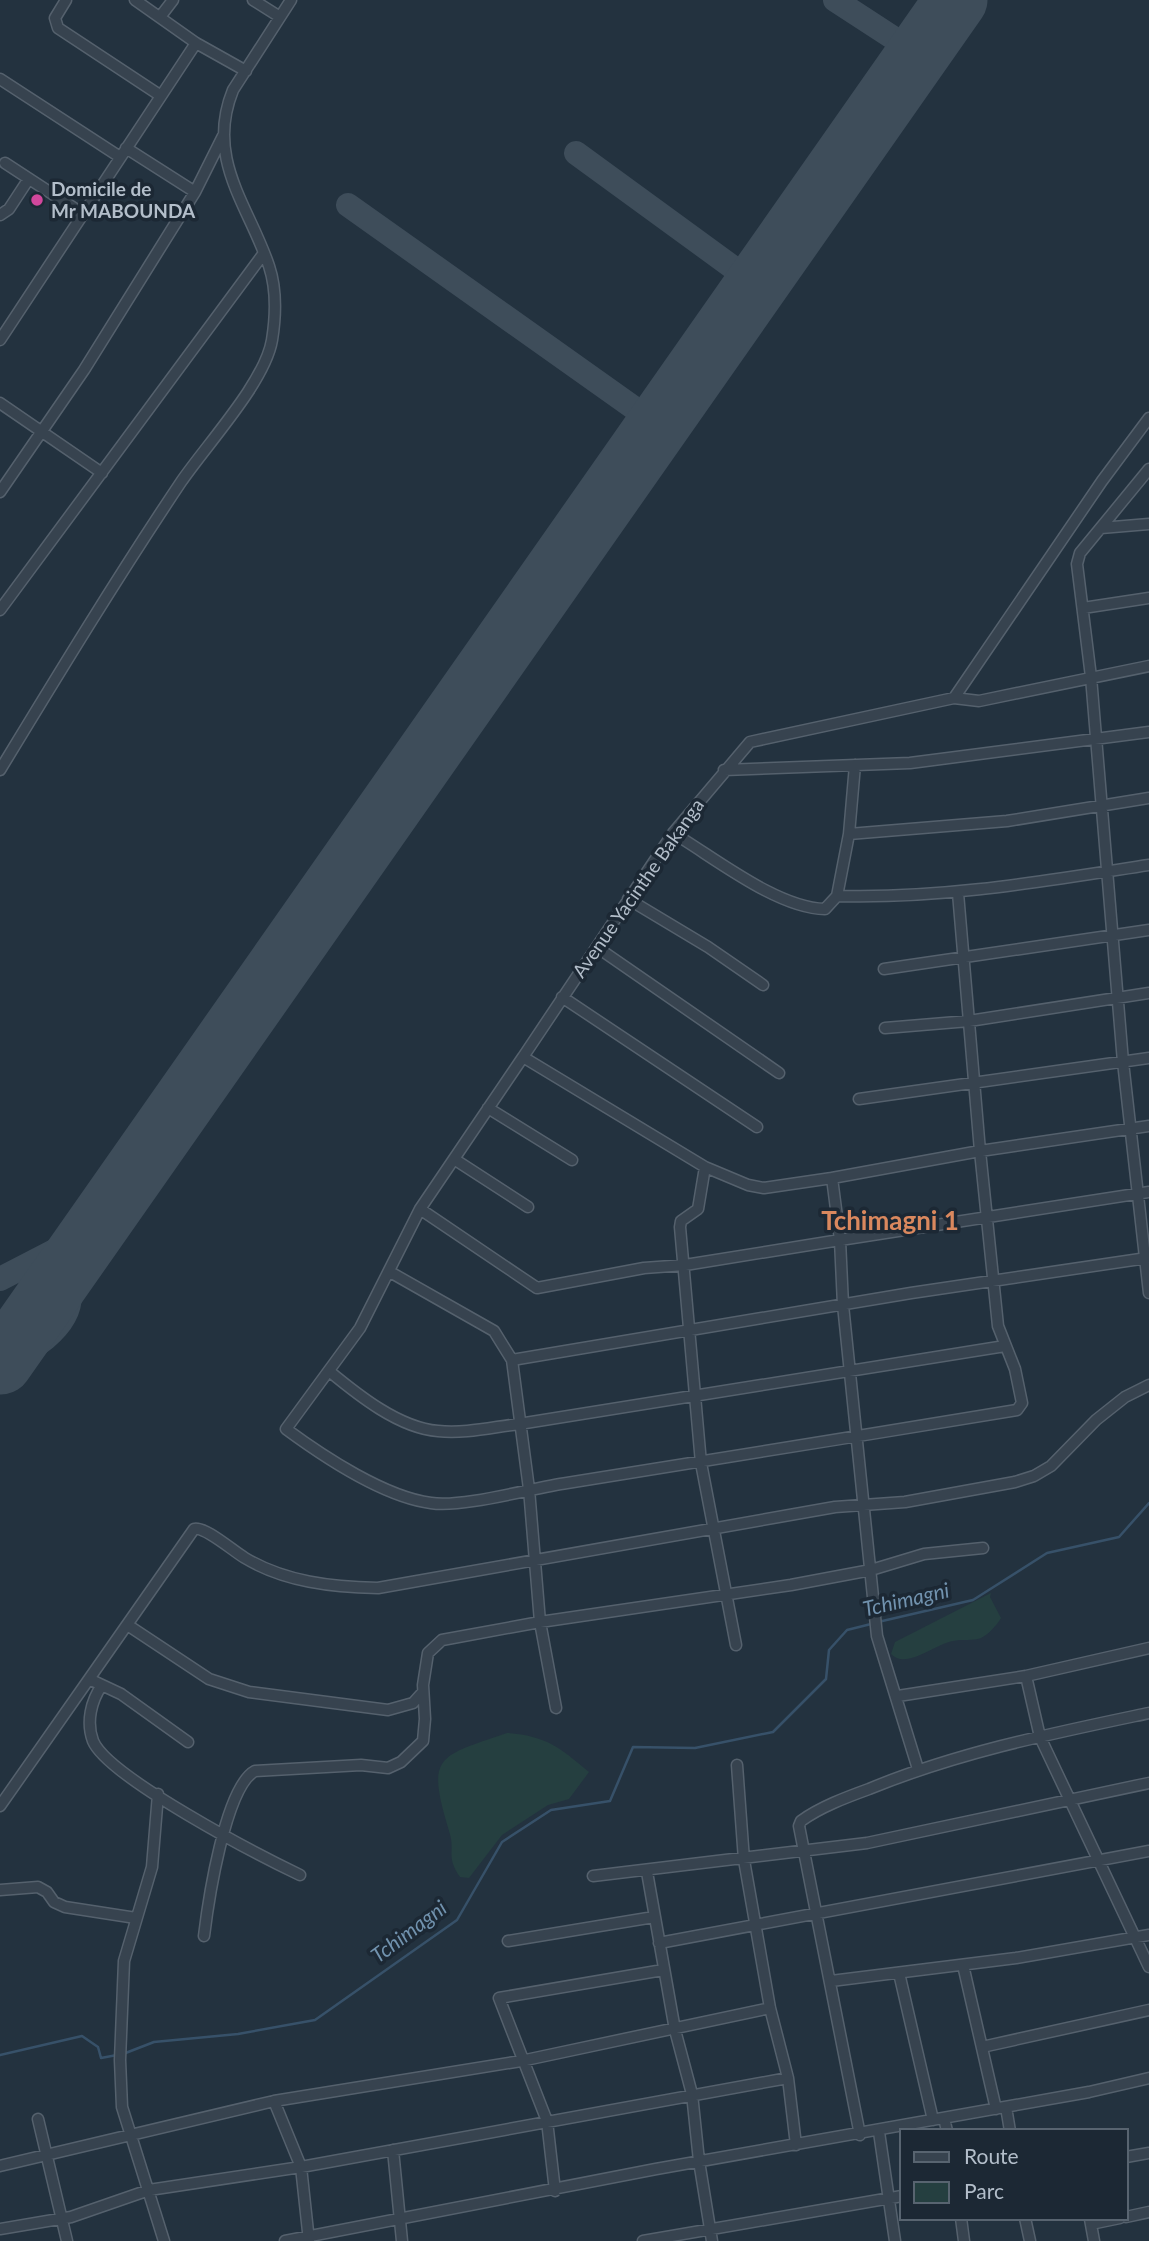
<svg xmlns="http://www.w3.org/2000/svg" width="1149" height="2241" font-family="Lato,sans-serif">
<rect width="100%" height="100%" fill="#23323f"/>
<path fill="#253f40" d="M991 1593 990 1597 1001 1618C997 1625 988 1635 981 1638 973 1641 961 1639 953 1641 935 1644 906 1670 891 1654L895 1642Z
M507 1733C546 1736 559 1747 589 1772L569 1799 548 1805 502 1835 469 1878 460 1877C445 1855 456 1852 449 1831 426 1755 437 1757 507 1733Z"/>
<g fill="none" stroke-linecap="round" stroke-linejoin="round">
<path stroke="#375169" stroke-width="2.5" d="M878 1622 973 1600 1047 1553 1119 1537 1149 1503
M123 2054 154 2042 238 2034 315 2020 457 1920 502 1842 551 1810 610 1801 633 1747 695 1748 773 1732 826 1679 829 1650 847 1630 871 1624
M0 2055 82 2036 98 2047 101 2058 117 2055"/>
<path stroke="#3e4d5a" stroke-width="24" d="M835 0 918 54
M576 153 757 285
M348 205 658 425
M0 1279 93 1231
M0 1363C27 1355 71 1328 70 1294 69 1287 66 1279 64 1273"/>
<path stroke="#3e4d5a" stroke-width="63" d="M1 1363 956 0"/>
<g stroke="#55616d" stroke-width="13">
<path id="minor" d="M66 0 55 18 58 28 161 96
M135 0 196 43 246 71
M253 0 280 17
M160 17 173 0
M0 79 120 157
M126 148 195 192
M5 163 83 214
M0 215 9 209 28 180
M0 340 196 43
M0 403 102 473
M1149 469 1080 553 1077 564 1091 677 1123 1062 1149 1293
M0 492 84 370 195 192 224 134
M1101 528 1149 524
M1083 608 1149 598
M0 610 264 253
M954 698 979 701 1149 666
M0 770C59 673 118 576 181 482 207 444 265 382 272 340 276 315 277 290 269 266 249 206 205 159 233 90L291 0
M724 770 910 763 1149 732
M673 833C715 858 777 908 825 909L837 896 849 834 855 765
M849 834 1007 821 1149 798
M958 893 980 1151 1149 1126
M837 896C943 899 1045 881 1149 865
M628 899 708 947 763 985
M598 948 779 1073
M884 969 1149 930
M562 997 757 1127
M885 1028 969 1021 1149 993
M859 1099 1149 1058
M488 1108 572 1160
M454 1159 528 1207
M705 1167 698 1209 681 1221 680 1227 701 1463 736 1645
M832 1178 764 1188 748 1185 705 1167 523 1057 673 833 750 742 954 698 1102 481 1149 418
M420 1209 523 1057
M390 1272 494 1331 512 1360 529 1489 540 1622 556 1708
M512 1360 911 1293 1147 1258
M329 1371C358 1395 399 1428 438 1431 464 1434 493 1427 519 1424L1005 1346
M129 1626 209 1679 249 1692 388 1710 413 1703 422 1693
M1026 1676 1040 1737 1149 1967
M102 1685C91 1701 86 1722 93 1741 108 1777 260 1856 300 1875
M898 1696 1026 1676 1149 1648
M188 1742 121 1694 89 1679 194 1529C205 1526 233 1551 245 1558 285 1582 332 1587 378 1588L835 1507 905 1502 1015 1482 1034 1476 1051 1466 1096 1420 1125 1397 1149 1385
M737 1765 744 1860 770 2008 788 2078 796 2145
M918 1769 877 1636 843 1305 840 1240 685 1265 644 1268 537 1288 420 1209 360 1328 286 1429C324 1457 385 1497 431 1503 463 1508 532 1488 567 1483 717 1460 867 1434 1017 1410L1022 1403 1015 1369 998 1326 980 1151 832 1178 840 1240 1149 1192
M158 1794 152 1867 124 1961 120 2060 122 2107 164 2241
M0 1806 89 1679
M647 1872 675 2030 692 2094 699 2161 712 2241
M593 1876 867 1843 1149 1783
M0 1890 38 1887 47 1892 54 1902 65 1907 136 1918
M204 1936C208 1903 225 1787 255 1771L361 1765 388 1768 401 1762 423 1741 425 1719 423 1685 428 1653 442 1640 540 1622 791 1585 871 1570 924 1554 983 1548
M508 1941 654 1917
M659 1943 1149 1851
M963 1965 996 2109
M899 1973 933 2120
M831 1981 1016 1958 1149 1935
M982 2047 1149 2010
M274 2101 301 2167 309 2241
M1006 2107 1010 2131
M944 2118 947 2131
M38 2119 67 2241
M879 2132 895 2241
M860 2135 799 1826 801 1821C820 1807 847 1797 869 1789 959 1752 1054 1733 1149 1713
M393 2150 402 2241
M1126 2157 1149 2153
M0 2166 274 2101 521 2061 770 2008
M555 2191 547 2121 499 1998 663 1970
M1126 2217 1149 2212
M961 2218 964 2241
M1025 2218 1030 2241
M1090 2219 1094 2241
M1091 2224 1120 2218
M0 2229 71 2217 149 2190 301 2167 788 2078
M285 2241 656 2169 1089 2092 1149 2078
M643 2241 902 2196"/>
</g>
<use href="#minor" stroke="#37434f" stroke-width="10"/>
</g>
<circle fill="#d1479c" stroke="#1c2834" stroke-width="2.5" cx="37" cy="200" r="7"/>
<g text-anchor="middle" stroke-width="7" stroke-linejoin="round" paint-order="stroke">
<g font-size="19" font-weight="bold" fill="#b3beca" stroke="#1c2834" text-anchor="start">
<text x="51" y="196">Domicile de<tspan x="51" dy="22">Mr MABOUNDA</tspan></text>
</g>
<g font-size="19" fill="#b3beca" stroke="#1c2834">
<text transform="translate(638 888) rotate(-55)" y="7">Avenue Yacinthe Bakanga</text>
</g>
<g font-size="21" font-style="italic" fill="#7192ae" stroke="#1c2834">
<text transform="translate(906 1600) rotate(-13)" y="7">Tchimagni</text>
<text transform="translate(409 1932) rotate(-37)" y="7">Tchimagni</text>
</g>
<g font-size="26" font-weight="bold" fill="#da885e" stroke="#1c2834">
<text x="890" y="1230">Tchimagni 1</text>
</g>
</g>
<rect x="900" y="2129" width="228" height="91" fill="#1c2834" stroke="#586470" stroke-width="2"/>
<rect x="914" y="2152" width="35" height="10" fill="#37434f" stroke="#586470" stroke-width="2"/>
<text x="964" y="2164" font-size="21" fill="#b3beca">Route</text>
<rect x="914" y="2182" width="35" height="21" fill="#253f40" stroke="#586470" stroke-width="2"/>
<text x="964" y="2199" font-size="21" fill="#b3beca">Parc</text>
</svg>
